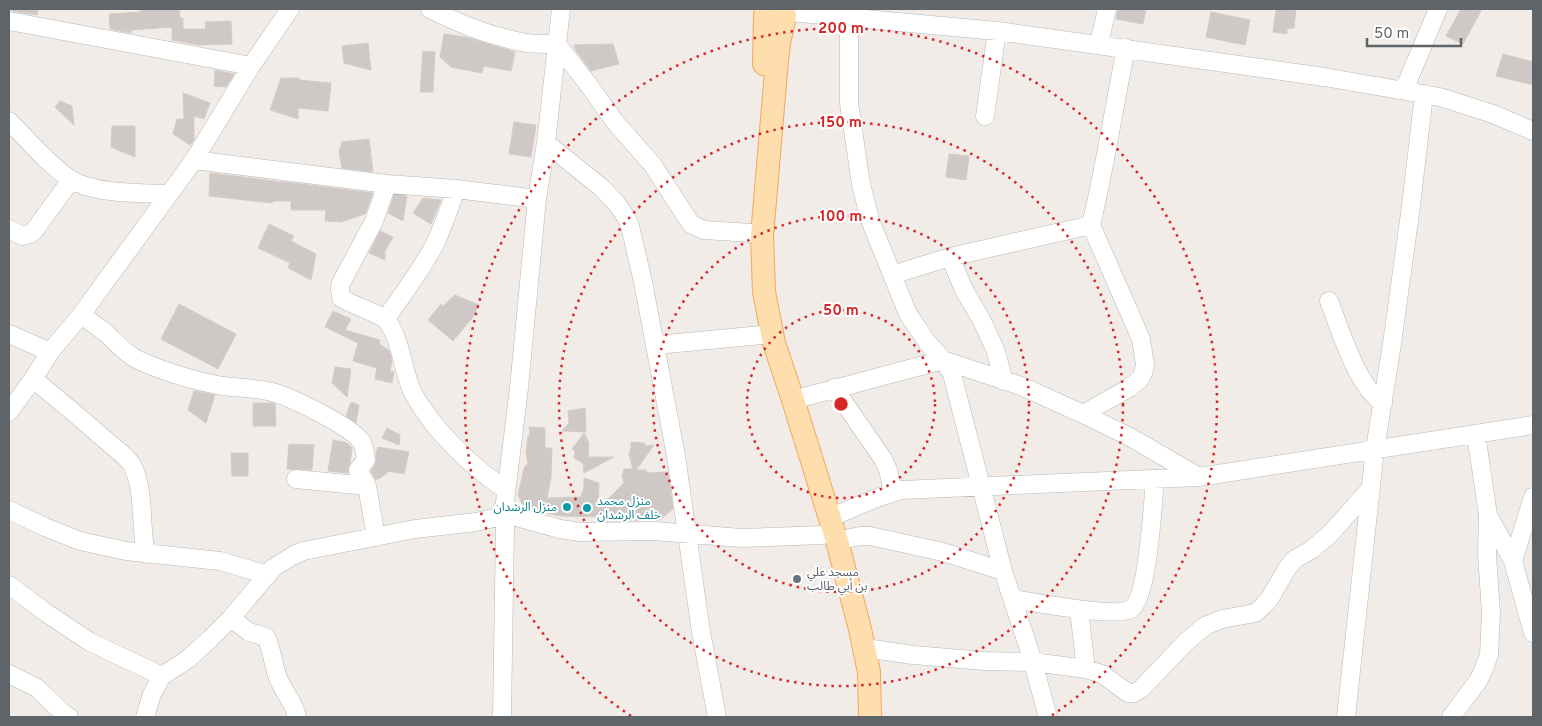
<svg xmlns="http://www.w3.org/2000/svg" width="1542" height="726" font-family="Overpass,'Noto Sans Arabic',sans-serif">
<rect width="100%" height="100%" fill="#f1ece7"/>
<path fill="#cec9c6" stroke="#d6ccc5" d="M12 9H38L37 15 12 11Z
M140 9H179L180 18H183V29H206L205 22 231 21 232 44 198 45 172 40V27L131 30V33L110 29 109 14 140 12Z
M1118 9H1146L1143 24 1116 19Z
M1276 9H1296L1294 28 1287 29V34L1273 32Z
M1461 9H1482L1463 44 1446 36Z
M1211 12 1250 20 1245 45 1206 37Z
M444 34 465 37 515 52 511 71 484 66 482 73 451 67 440 57Z
M368 43 371 70 344 63 342 46Z
M613 44 619 64 591 71 576 51 574 45Z
M423 51 435 52 433 92H420Z
M1503 54 1533 62V85L1496 76Z
M215 70 234 74 226 87 214 86Z
M281 78H299V80L331 83 328 111 298 108V119L270 110Z
M183 93 210 103 204 119 194 116V140L190 145 173 134 177 119H184Z
M60 101 72 106 74 125 55 107Z
M514 122 536 125 531 157 509 154Z
M112 126H135V157L111 147Z
M369 139 373 172 342 168 339 152 342 142Z
M949 154 969 156 966 180 946 177Z
M210 173 275 181V182H286L373 193 365 214 341 222 325 221 326 210H291V201H273L272 203 209 196Z
M394 195 407 196 403 221 388 213Z
M423 198 441 200 431 224 413 213Z
M269 224 294 236 291 241 316 254 311 280 288 268 290 263 258 248Z
M380 231 393 237 385 251V260L369 253Z
M455 295 479 305 473 317 453 341 428 320 441 304 443 306Z
M179 304 236 334 218 369 161 339Z
M333 311 351 319 345 330 380 340 379 344 389 350 391 356 392 361 390 371 394 372 392 383 375 379 377 368 353 361 358 343 325 327Z
M335 367 351 369 347 397 332 383Z
M194 391 215 395 206 423 188 410Z
M351 402 359 405 356 423 346 416Z
M253 403H271L275 404 276 426H253Z
M585 408 586 432 562 431 569 423 568 411Z
M529 427 545 428V448H552L551 478 547 498 581 497 584 487V478L599 483 598 509 624 483 622 475 624 469H633L629 454 631 448V442L644 443 646 446 654 445 636 470H646V473L668 472 673 509 660 520 621 521H606L605 517 560 516 527 509 522 504 518 495 524 468 528 463 526 453 528 436H530Z
M387 428 400 435 399 445 382 438Z
M584 433 589 443 588 457H614L584 473 583 463 574 458 575 451 572 449Z
M333 440 347 443 352 448 350 463 348 469V473L328 471Z
M289 444 314 445 312 470 287 469Z
M378 447 409 452 404 474 389 471 379 479H375L371 471 376 463V453Z
M231 453H248V476H232Z"/>
<g fill="none" stroke-linecap="round" stroke-linejoin="round">
<g stroke="#b4b9bb" stroke-width="19">
<path id="minor" d="M430 9C459 24 493 37 526 43 536 44 547 44 557 44L588 84 615 122 652 164 691 224 704 230 752 233
M789 12 997 31 1324 77 1440 97 1493 114 1533 131
M854 17 849 35V103L861 184 870 220 908 314 927 342 943 360 952 374 1003 571 1030 652 1048 717
M9 21 251 66
M1099 44 1107 9
M1404 90 1438 9
M985 116 997 31
M9 121C27 139 49 165 70 179 93 194 141 193 168 194
M546 143 602 188 617 204 626 217 630 226 643 282 676 456 701 632 717 717
M194 160 387 184 456 189 537 199
M387 184 374 221 341 283 340 289 341 298C351 305 379 313 386 320 400 335 403 371 412 391 417 402 426 413 433 423 454 449 478 471 506 490
M9 229 22 236 30 234 34 231 71 180
M950 257 964 290 981 319 995 349 1004 381
M892 275 950 257 1091 225C1105 167 1114 107 1126 48
M1329 301C1341 331 1356 385 1383 403
M81 315C90 321 98 327 106 333 119 345 128 357 145 363 170 374 196 381 222 386 238 388 256 388 272 392 291 397 350 426 361 441 365 447 365 453 366 460L358 470 367 486 376 537
M385 319C403 295 421 270 435 244 443 226 450 207 456 189
M9 334 50 352
M656 345 762 335
M33 379C59 400 84 421 109 443 117 450 129 458 133 467 145 492 140 527 146 554
M834 388 883 459 888 470 893 491
M793 400 943 360 1021 386 1083 414 1130 437 1199 477 1533 425
M9 412 33 379 50 352 81 315 194 160 251 66 290 9
M1083 414 1129 388 1140 379 1143 373 1145 365 1141 339 1091 225
M1476 434 1488 515 1513 561 1533 633
M296 479 367 486
M9 510 45 527 80 541 126 551 220 561 268 575
M504 510 519 388 537 199 546 143 561 9
M513 516 560 529 580 532 654 531 741 538 823 535
M829 518 874 499 901 490 1198 477
M837 541 860 536H870L943 552 1003 571
M1513 561 1533 497
M9 585 45 612 90 642 162 676
M1013 599C1032 602 1118 618 1131 609 1148 598 1153 502 1155 479
M1079 610 1086 669
M231 618 249 632 266 637C272 649 273 663 277 675 282 691 294 701 297 717
M865 648 913 655 985 661 1033 662 1086 669 1102 674 1128 693H1134L1141 689 1186 642 1205 626 1222 619 1255 613 1263 606 1270 598 1288 567 1295 559 1311 550 1330 534 1371 488
M9 674 37 688 63 713 69 717
M145 717 152 694 162 676 188 659 210 639 231 618 273 568 292 556 303 551 415 529 476 522 498 517
M502 717 505 525
M1346 717 1375 449 1392 344 1411 206 1424 94
M1451 717 1478 681 1483 671 1489 655 1491 613 1487 554 1488 515"/>
</g>
<g stroke="#f6a55b" stroke-width="24">
<path id="major" d="M785 16 779 43 777 60 762 236 764 292 774 343 793 400 837 541 860 629 869 672 870 717
M764 64 765 15"/>
</g>
<use href="#minor" stroke="#fff" stroke-width="18"/>
<use href="#major" stroke="#ffdead" stroke-width="22"/>
</g>
<g fill="none" stroke="#d62828" stroke-width="2.5" stroke-dasharray="2.5 5">
<circle cx="841" cy="404" r="94"/>
<circle cx="841" cy="404" r="188"/>
<circle cx="841" cy="404" r="282"/>
<path d="M631 716A376 376 0 1 1 1051 716"/>
</g>
<g fill="#0f9aa8" stroke="#fff" stroke-width="2">
<circle cx="567" cy="507" r="5"/>
<circle cx="587" cy="508" r="5"/>
</g>
<circle fill="#6b7280" stroke="#fff" stroke-width="2" cx="797" cy="579" r="5"/>
<g text-anchor="middle" stroke-width="4" stroke-linejoin="round" paint-order="stroke">
<g font-size="12" fill="#0d838f" stroke="#fff" text-anchor="start">
<text x="597" y="505">منزل محمد<tspan x="597" dy="14">خلف الرشدان</tspan></text>
<text x="557" y="511" text-anchor="end">منزل الرشدان</text>
</g>
<g font-size="12" fill="#5b616d" stroke="#fff" text-anchor="start">
<text x="807" y="576">مسجد علي<tspan x="807" dy="14">بن أبي طالب</tspan></text>
</g>
</g>
<circle cx="841" cy="404" r="8" fill="#d62828" stroke="#fff" stroke-width="2.5"/>
<g font-size="15" text-anchor="middle" font-weight="bold" fill="#d62828" stroke="#fff" stroke-width="4" stroke-linejoin="round" paint-order="stroke">
<text x="841" y="33">200 m</text>
<text x="841" y="127">150 m</text>
<text x="841" y="221">100 m</text>
<text x="841" y="315">50 m</text>
</g>
<rect width="1542" height="726" fill="none" stroke="#5e6467" stroke-width="20"/>
<path d="M1367 38v8h94v-8" fill="none" stroke="#5e6467" stroke-width="2.5"/>
<text x="1374" y="38" font-size="15" fill="#5e6467" stroke="#ffffff" stroke-width="4" paint-order="stroke">50 m</text>
</svg>
